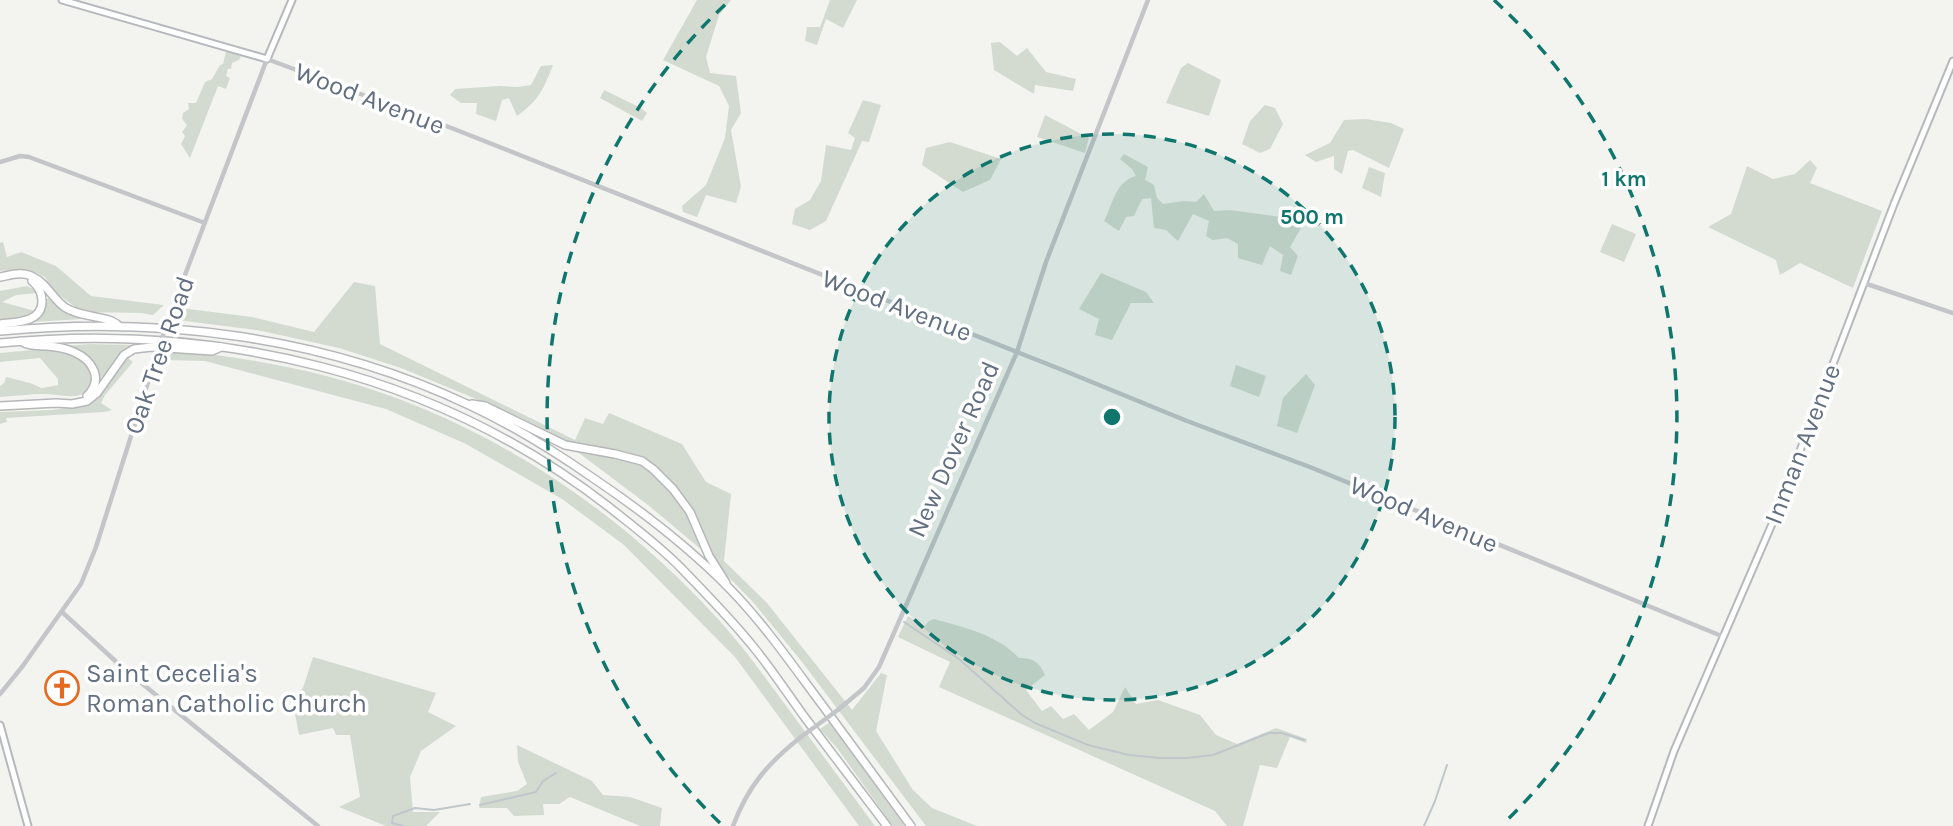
<svg xmlns="http://www.w3.org/2000/svg" width="1953" height="826" font-family="Karla,sans-serif">
<rect width="100%" height="100%" fill="#f3f4ef"/>
<path fill="#d3dbd0" d="M697 0H731L719 15 706 57 710 73 736 76 741 113 731 130 741 187 736 203 706 195 697 217 683 212 682 206 706 185 725 138 729 106 719 86 663 60Z
M830 0H857L843 28 826 19 817 45 805 41 807 27H820Z
M1000 42 1017 56 1027 48 1046 72 1076 79 1073 91 1035 85 1034 94 994 70 991 43Z
M226 51 241 56 239 60 232 63 231 69H228L226 76 230 78 226 89 218 86 190 158 181 144 185 136 182 132 187 125 182 119 183 113 189 109 188 103H196L205 82 212 79 220 65 223 64Z
M1188 63 1221 80 1209 116 1166 103 1181 68Z
M553 65C543 90 540 99 517 116L509 98 502 100 496 121 476 114 477 103H461L450 95 455 89 500 86 518 87 531 85 541 66Z
M604 90 641 108 647 113 642 121 600 98Z
M863 100 881 105 869 142 862 141 826 221 810 230 792 224 795 209 810 200 821 181 826 145 851 150 855 138 848 133Z
M1265 105 1275 108 1283 124 1270 149 1260 153 1242 144 1250 121Z
M1045 115 1089 138 1085 153 1037 137Z
M1366 119 1391 123 1404 129 1389 168 1353 150 1348 151 1342 174 1334 169V156L1316 162 1305 155 1330 143 1344 120Z
M950 142 1001 159 990 180 963 192 922 165 926 148Z
M1124 154 1148 167 1145 180 1154 185 1157 198 1163 204 1183 201 1196 202 1204 194 1214 211 1230 210 1281 217 1301 228 1290 247 1298 256 1291 275 1280 271 1283 255 1270 246 1262 265 1238 258V244L1227 238 1213 240 1206 236 1209 221 1193 214 1178 241 1166 230 1154 228 1151 198 1142 199 1134 216 1126 217 1119 231 1104 221C1113 205 1115 181 1136 176L1132 169 1120 159Z
M1810 160 1817 168 1810 183 1882 211 1853 288 1800 263 1780 275 1776 260 1708 227 1731 214 1747 166 1773 179 1795 174Z
M1369 167 1385 173 1381 197 1362 188Z
M1612 224 1636 234 1624 262 1600 252Z
M3 242 7 257 21 252 56 266 91 296 164 305 153 315 141 313 82 312 55 292 45 277 27 269 0 271V243Z
M1101 273 1146 292 1154 303H1131L1112 340 1095 335 1099 319 1079 309Z
M354 282 375 286 380 344 575 440 585 418 603 424 609 413 682 444 706 482 731 494 724 561 767 603 852 710 881 673 887 675 876 731 913 790 932 808 977 826H926L802 662 753 602 703 551 648 505 559 438 531 423 469 396 401 368 339 348 257 330 177 320 181 308 252 317 314 332Z
M27 286 35 290 37 293 16 295 2 302 35 311 30 316 0 321V291Z
M51 297 80 317 81 319 32 322 45 300Z
M90 344 136 345 124 351 100 379 98 374 65 346Z
M44 349C61 351 98 356 92 382 91 387 88 392 83 394 71 399 56 394 44 394 29 394 15 396 0 397V386L4 383 6 377 30 383 42 388 58 385V379L40 358 0 362V353Z
M167 349C209 354 251 359 292 368 457 402 606 496 718 619 742 645 763 675 784 703 814 744 845 785 875 826H859L735 657 624 545 562 499 466 444 386 409 205 361 163 360Z
M132 353 129 359 133 362 105 395 101 403 112 410 104 412 6 418 7 422 0 424V412L53 410 82 405Z
M1236 365 1266 376 1259 397 1230 386Z
M1306 374 1315 385 1297 433 1277 426 1283 398Z
M908 616 925 626 929 621 934 619C963 627 998 635 1019 658 1034 658 1039 662 1045 675L1026 690 1042 711 1051 706 1063 719 1074 714 1089 730 1113 712 1125 687 1136 704 1158 700 1200 715 1216 735 1237 744 1276 728 1307 739 1306 743 1290 737 1277 768 1260 765 1243 826H1227L1215 811 939 687 950 662 898 637Z
M313 657 436 693 428 712 456 726 421 751 410 777 413 812H440L426 826H386L339 807 360 797 350 735H336L333 728 299 735 292 698 303 688Z
M830 722 905 826H893L837 748 820 729Z
M517 745 592 781 603 795 630 797 662 808 660 826H640L570 797 559 804H543L544 815 514 816 507 808H479L481 797 517 791 527 784 518 762Z"/>
<g fill="none" stroke-linecap="round" stroke-linejoin="round">
<path stroke="#bfc7cd" stroke-width="2" d="M904 622 959 659 1022 715 1035 723 1088 745 1129 755 1160 758H1187L1213 755 1269 733H1282L1304 740
M480 805 536 792 543 781 556 773
M403 826 392 823 393 816 415 808 434 810 470 804
M1424 826 1435 801 1447 765"/>
<g stroke="#b5b8bc" stroke-width="9">
<path id="major" d="M62 0 267 59 292 0
M0 725 28 826
M1648 826 1674 751 1772 524 1894 204 1953 61"/>
</g>
<g stroke="#b5b7ba" stroke-width="10">
<path id="highway" d="M0 277C11 275 23 271 33 277 47 283 53 300 66 308 82 318 107 315 118 325
M0 324C16 322 42 323 42 301 42 292 38 286 32 281
M0 331C160 316 323 336 469 405 512 425 554 451 593 478 642 511 689 547 730 589 765 625 793 666 823 706 852 746 882 786 911 826
M21 341C30 347 37 345 47 346 64 347 87 353 94 371 98 381 94 389 87 396
M0 343C216 322 435 372 609 507 634 527 660 546 682 569 707 595 733 621 755 649 773 671 789 696 806 719 833 755 860 790 887 826
M472 404 485 406 565 445 615 454 642 461 653 469 673 489 690 512 709 556 726 583
M0 406 56 403 72 404 87 401 97 393 124 355 134 349 152 347 212 351 221 347"/>
</g>
<path stroke="#c3c5c9" stroke-width="4.5" d="M0 162 20 156 29 157 205 223
M1864 283 1953 313
M169 317 267 59 454 129 1060 369 1187 421 1310 467 1724 637
M62 612 124 669 318 826
M0 694 22 667 81 584 96 547 156 357
M839 709 864 688 879 667 1017 352 1046 262 1148 0
M733 826C748 786 768 763 801 737"/>
<use href="#major" stroke="#fff" stroke-width="5"/>
<use href="#highway" stroke="#fff" stroke-width="7"/>
<path stroke="#c3c5c9" stroke-width="4.5" d="M156 357 169 317
M801 737 839 709"/>
</g>
<circle cx="1112" cy="417" r="283" fill="#0f766e" fill-opacity=".12"/>
<g fill="none" stroke="#0f766e" stroke-width="3.5" stroke-dasharray="12 9">
<circle cx="1112" cy="417" r="283"/>
<path d="M720 823A565 565 0 0 1 730 0M1494 0A565 565 0 0 1 1504 823"/>
</g>
<defs>
<g id="church-ring" transform="scale(1.75)"><circle r="9.5" fill="#fff" stroke="#e36a1f" stroke-width="1.5"/><path d="M-1.2-6h2.4v3.5h3.3v2.4h-3.3V6h-2.4V-.1h-3.3v-2.4h3.3Z" fill="#e36a1f"/></g>
</defs>
<g fill-rule="evenodd">
<use href="#church-ring" x="62" y="688"/>
</g>
<g text-anchor="middle" stroke-width="7" stroke-linejoin="round" paint-order="stroke">
<g font-size="26" fill="#626f81" stroke="#fff">
<text transform="translate(370 98) rotate(21)" y="9">Wood Avenue</text>
<text transform="translate(897 305) rotate(21)" y="9">Wood Avenue</text>
<text transform="translate(159 355) rotate(-71)" y="9">Oak Tree Road</text>
<text transform="translate(1802 444) rotate(-69)" y="9">Inman Avenue</text>
<text transform="translate(953 449) rotate(-66)" y="9">New Dover Road</text>
<text transform="translate(1424 514) rotate(23)" y="9">Wood Avenue</text>
</g>
<g font-size="26" fill="#626f81" stroke="#fff" text-anchor="start">
<text x="86" y="682">Saint Cecelia's<tspan x="86" dy="30">Roman Catholic Church</tspan></text>
</g>
</g>
<circle cx="1112" cy="417" r="10" fill="#0f766e" stroke="#fff" stroke-width="3.5"/>
<g font-size="21" text-anchor="middle" font-weight="bold" fill="#0f766e" stroke="#fff" stroke-width="7" stroke-linejoin="round" paint-order="stroke">
<text x="1624" y="186">1 km</text>
<text x="1312" y="224">500 m</text>
</g>
</svg>
